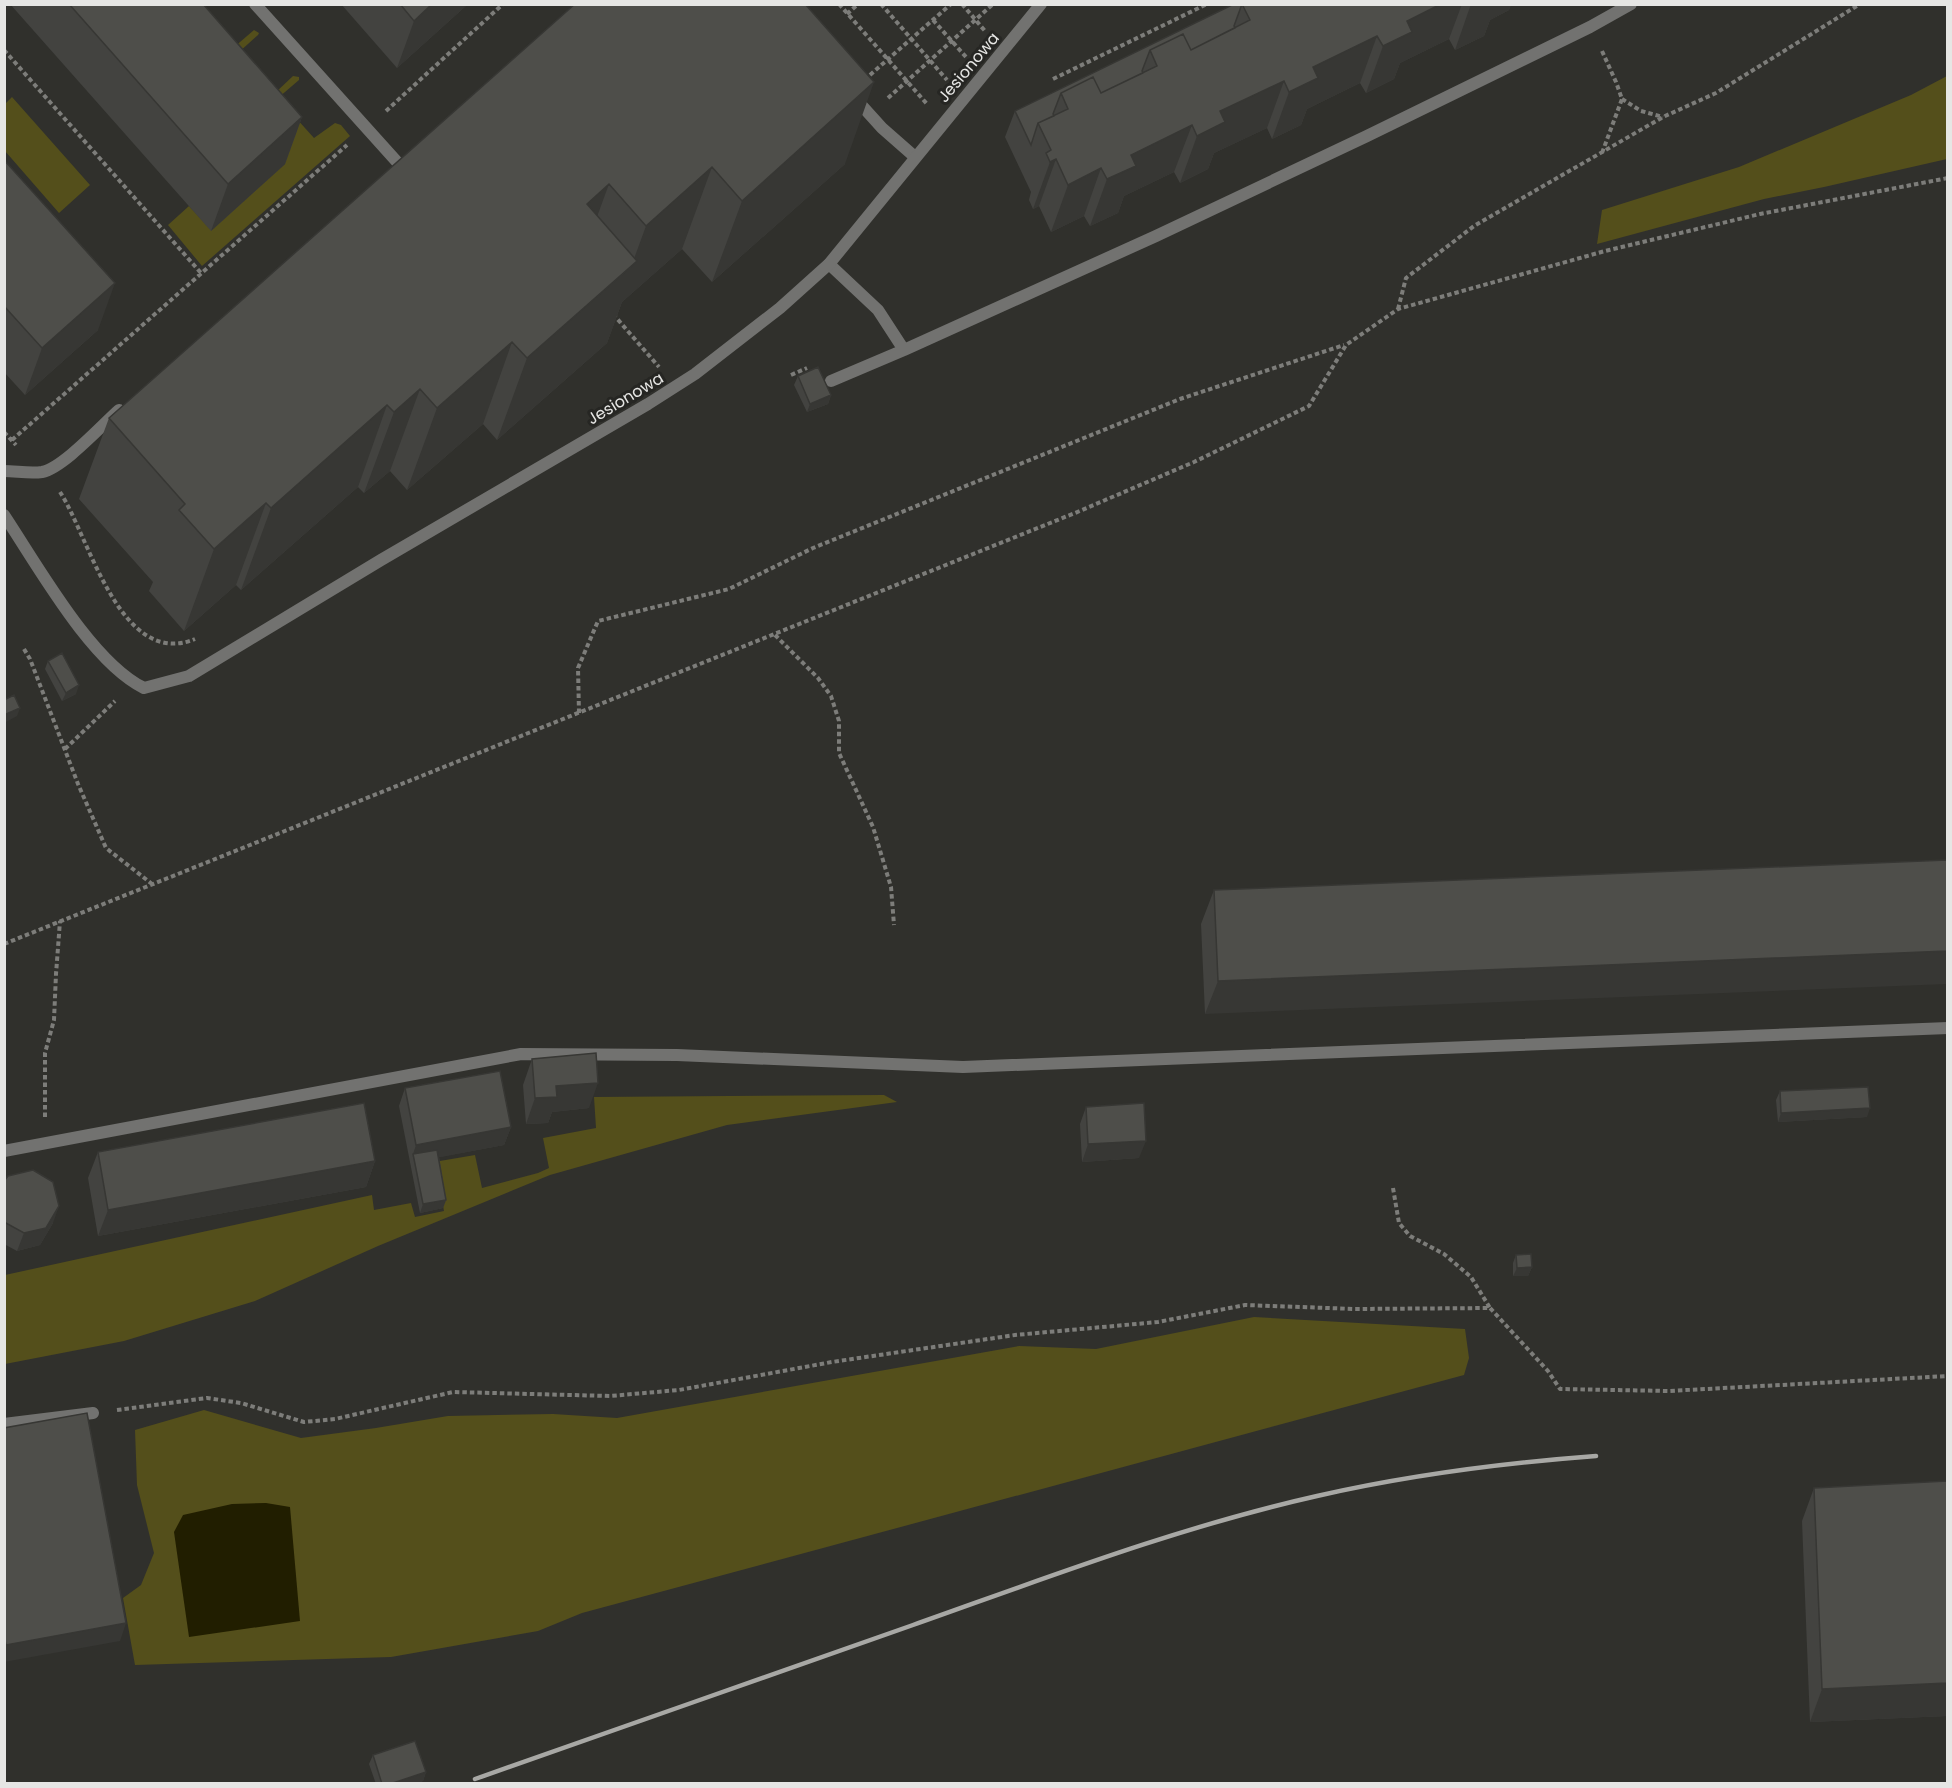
<svg xmlns="http://www.w3.org/2000/svg" width="1952" height="1788" font-family="Poppins,sans-serif">
<rect width="100%" height="100%" fill="#30302c"/>
<path fill="#544f1b" d="M254 30 259 33 258 35 238 53 274 94 293 76 299 77V80L278 98 314 138 335 123 341 125 350 136 202 266 168 225 189 206 211 230 285 164 233 48Z
M1947 76V159L1824 187 1764 199 1597 244 1602 210 1739 167 1911 95Z
M12 97 90 185 59 213 5 151V104Z
M884 1095 897 1102 727 1125 550 1175 378 1246 255 1301 124 1341 5 1364V1275L372 1195 374 1210 411 1203 415 1217 444 1211 434 1162 475 1155 482 1188 538 1173 549 1168 543 1138 596 1128 594 1097Z
M1254 1317 1465 1329 1469 1358 1464 1375 582 1613 538 1631 391 1657 135 1665 123 1598 141 1585 154 1553 137 1485 135 1430 204 1410 301 1438 376 1428 448 1416 553 1414 617 1418 1019 1346 1096 1349Z"/>
<path fill="#211e00" d="M266 1503 290 1507 300 1621 189 1637 174 1532 183 1515 232 1504Z"/>
<g fill="none" stroke-linecap="round" stroke-linejoin="round">
<path stroke="#7d7d7a" stroke-width="4" stroke-dasharray="4.5 3" stroke-linecap="butt" d="M839 4 927 104
M881 4 947 80
M962 4 985 31
M847 14 858 4
M933 20 966 57
M4 50 201 273
M1602 51 1616 82 1622 99 1602 153
M870 75 951 4
M1053 79 1207 4
M888 98 993 4
M1622 99 1641 111 1663 117
M386 111 503 4
M1398 309 1406 278 1474 226 1663 117 1716 93 1860 4
M613 314 659 367
M791 375 807 368
M4 432 16 445
M12 440 347 145
M60 492C89 536 120 670 195 639
M775 635 818 678 831 696 839 721V753L873 827 891 887 894 925
M24 649 30 659 78 784 106 848 152 884
M579 713 578 668 598 621 729 589 813 548 1180 399 1344 345
M65 749 115 701
M4 944 1075 513 1194 462 1309 406 1346 345 1398 309 1605 251 1760 214 1948 178
M45 1117V1053L54 1020 56 974 60 921
M1393 1188 1399 1223 1410 1236 1444 1254 1471 1277 1490 1308
M117 1410 207 1398 241 1403 304 1422 335 1419 453 1392 610 1396 679 1390 832 1362 1015 1335 1158 1322 1245 1305 1355 1309 1490 1308 1548 1371 1560 1389 1669 1391 1948 1376"/>
<path stroke="#727270" stroke-width="12" d="M255 4 398 163
M854 97 882 128 915 157
M829 264 878 310 904 350
M831 381 904 350 1156 236 1367 136 1590 27 1631 4
M4 471C16 471 30 474 42 472 63 468 102 425 119 410
M4 1151 521 1054 677 1055 963 1067 1948 1028
M4 1424 93 1413"/>
<path stroke="#727270" stroke-width="12" d="M4 515C38 566 91 662 144 688L189 676 381 560 648 404 695 374 780 308 829 264 1041 4"/>
<path stroke="#a8a8a5" stroke-width="4.5" d="M475 1779C621 1728 767 1676 913 1625 1046 1578 1179 1527 1317 1496 1409 1475 1503 1463 1596 1456"/>
</g>
<path fill="#434340" d="M10 4H203L302 117 285 164 211 231Z
M341 4H468L397 68Z
M575 4 845 164 712 282 682 249 622 302 607 343 497 440 483 424 407 490 390 471 364 493 358 487 241 590 236 585 184 631 149 591 153 582 79 499 109 418Z
M1234 4H1511L1509 10 1490 20 1484 36 1455 50 1449 39 1400 63 1394 79 1366 93 1360 83 1307 109 1301 125 1272 139 1267 128 1214 153 1208 169 1180 183 1174 172 1124 196 1118 213 1090 226 1084 216 1051 232 1039 206 1033 209 1029 200 1031 192 1005 137 1015 111Z
M4 160 98 330 25 395 4 372Z
M798 376 831 395 828 404 807 412 794 385Z
M48 661 76 694 62 701 45 669Z
M1947 860 1205 1014 1201 924 1214 890Z
M532 1059 589 1108 552 1112 548 1123 526 1124 523 1085Z
M405 1088 511 1127 504 1145 439 1157 446 1200 443 1208 420 1213 399 1106Z
M1780 1091 1867 1117 1778 1122 1776 1100Z
M1086 1107 1139 1158 1082 1162 1080 1124Z
M98 1152 375 1161 366 1187 98 1236 88 1178Z
M4 1181 53 1223 40 1245 17 1251 4 1244Z
M1516 1255 1532 1267 1528 1276H1513V1263Z
M1947 1481V1716L1810 1722 1802 1521 1814 1488Z
M373 1755 426 1772 423 1781 414 1784H376L369 1764Z"/>
<path fill="#373734" d="M432 4H468L397 68 414 21Z
M1441 4H1462L1449 39 1400 63 1394 79 1366 93 1383 46 1407 21Z
M1471 4H1511L1509 10 1490 20 1484 36 1455 50Z
M1377 36 1360 83 1307 109 1301 125 1272 139 1289 92 1313 67Z
M1284 81 1267 128 1214 153 1208 169 1180 183 1197 136 1220 111Z
M874 82 845 164 712 282 742 201Z
M302 117 285 164 211 231 228 184Z
M1192 125 1174 172 1124 196 1118 213 1090 226 1107 179 1131 155Z
M1056 159 1039 206 1033 209 1050 162Z
M712 167 682 249 622 302 607 343 497 440 527 358 631 267 646 226Z
M1101 168 1084 216 1051 232 1068 185Z
M609 184 579 266 587 204Z
M115 283 98 330 25 395 42 348Z
M512 342 483 424 407 490 437 408Z
M420 389 390 471 364 493 394 412Z
M831 395 828 404 807 412 810 404Z
M387 405 358 487 241 590 271 508Z
M266 503 236 585 184 631 214 549Z
M79 685 76 694 62 701 66 693Z
M20 708 17 716 4 723V715Z
M1947 951V984L1205 1014 1218 981Z
M598 1083 589 1108 552 1112 548 1123 526 1124 535 1098 556 1086Z
M1870 1108 1867 1117 1778 1122 1781 1113Z
M511 1127 504 1145 415 1162 413 1154 416 1145Z
M1146 1141 1139 1158 1082 1162 1088 1144Z
M375 1161 366 1187 98 1236 108 1210Z
M446 1200 443 1208 420 1213 423 1204Z
M59 1206 53 1223 40 1245 17 1251 24 1233Z
M1532 1267 1528 1276H1513L1517 1268Z
M126 1623 120 1641 4 1662V1650L6 1645Z
M1947 1683V1716L1810 1722 1822 1689Z
M426 1772 423 1781 414 1784H390Z"/>
<path fill="#4e4e4a" stroke="#373734" stroke-width="1.5" d="M69 4H203L302 117 228 184Z
M400 4H432L414 21Z
M575 4H805L874 82 742 201 712 167 646 226 609 184 587 204 637 261 527 358 512 342 437 408 420 389 394 412 387 405 271 508 266 503 214 549 179 510 185 504 109 418Z
M1234 4H1242L1234 26 1235 28 1191 50 1183 34 1150 50 1142 71 1143 73 1101 93 1093 77 1061 93 1053 114 1054 116 1038 123 1031 145 1015 111Z
M1242 4H1441L1407 21 1412 32 1383 46 1377 36 1313 67 1318 78 1289 92 1284 81 1220 111 1225 122 1197 136 1192 125 1131 155 1136 166 1107 179 1101 168 1068 185 1056 159 1050 162 1046 153 1051 150 1038 123 1068 109 1061 93 1093 77 1101 93 1157 66 1150 50 1183 34 1191 50 1250 20Z
M4 160 115 283 42 348 4 306Z
M818 367 831 395 810 404 798 376Z
M62 653 79 685 66 693 48 661Z
M14 695 20 708 4 715V700Z
M1947 860V951L1218 981 1214 890Z
M596 1053 598 1083 556 1086 557 1097 535 1098 532 1059Z
M500 1071 511 1127 416 1145 405 1088Z
M1868 1087 1870 1108 1781 1113 1780 1091Z
M364 1103 375 1161 108 1210 98 1152Z
M1144 1103 1146 1141 1088 1144 1086 1107Z
M437 1150 446 1200 423 1204 413 1154Z
M33 1170 53 1182 59 1206 46 1228 24 1233 4 1222V1181L8 1176Z
M1531 1254 1532 1267 1517 1268 1516 1255Z
M87 1413 126 1623 6 1645 4 1636V1428Z
M1947 1481V1683L1822 1689 1814 1488Z
M415 1741 426 1772 390 1784H382L373 1755Z"/>
<g text-anchor="middle" stroke-width="6" stroke-linejoin="round" paint-order="stroke">
<g font-size="16" fill="#e6e6e4" stroke="#262623">
<text transform="translate(968 67) rotate(-50)" y="6">Jesionowa</text>
<text transform="translate(625 398) rotate(-31)" y="6">Jesionowa</text>
</g>
</g>
<rect width="1952" height="1788" fill="none" stroke="#e6e6e4" stroke-width="12"/>
</svg>
